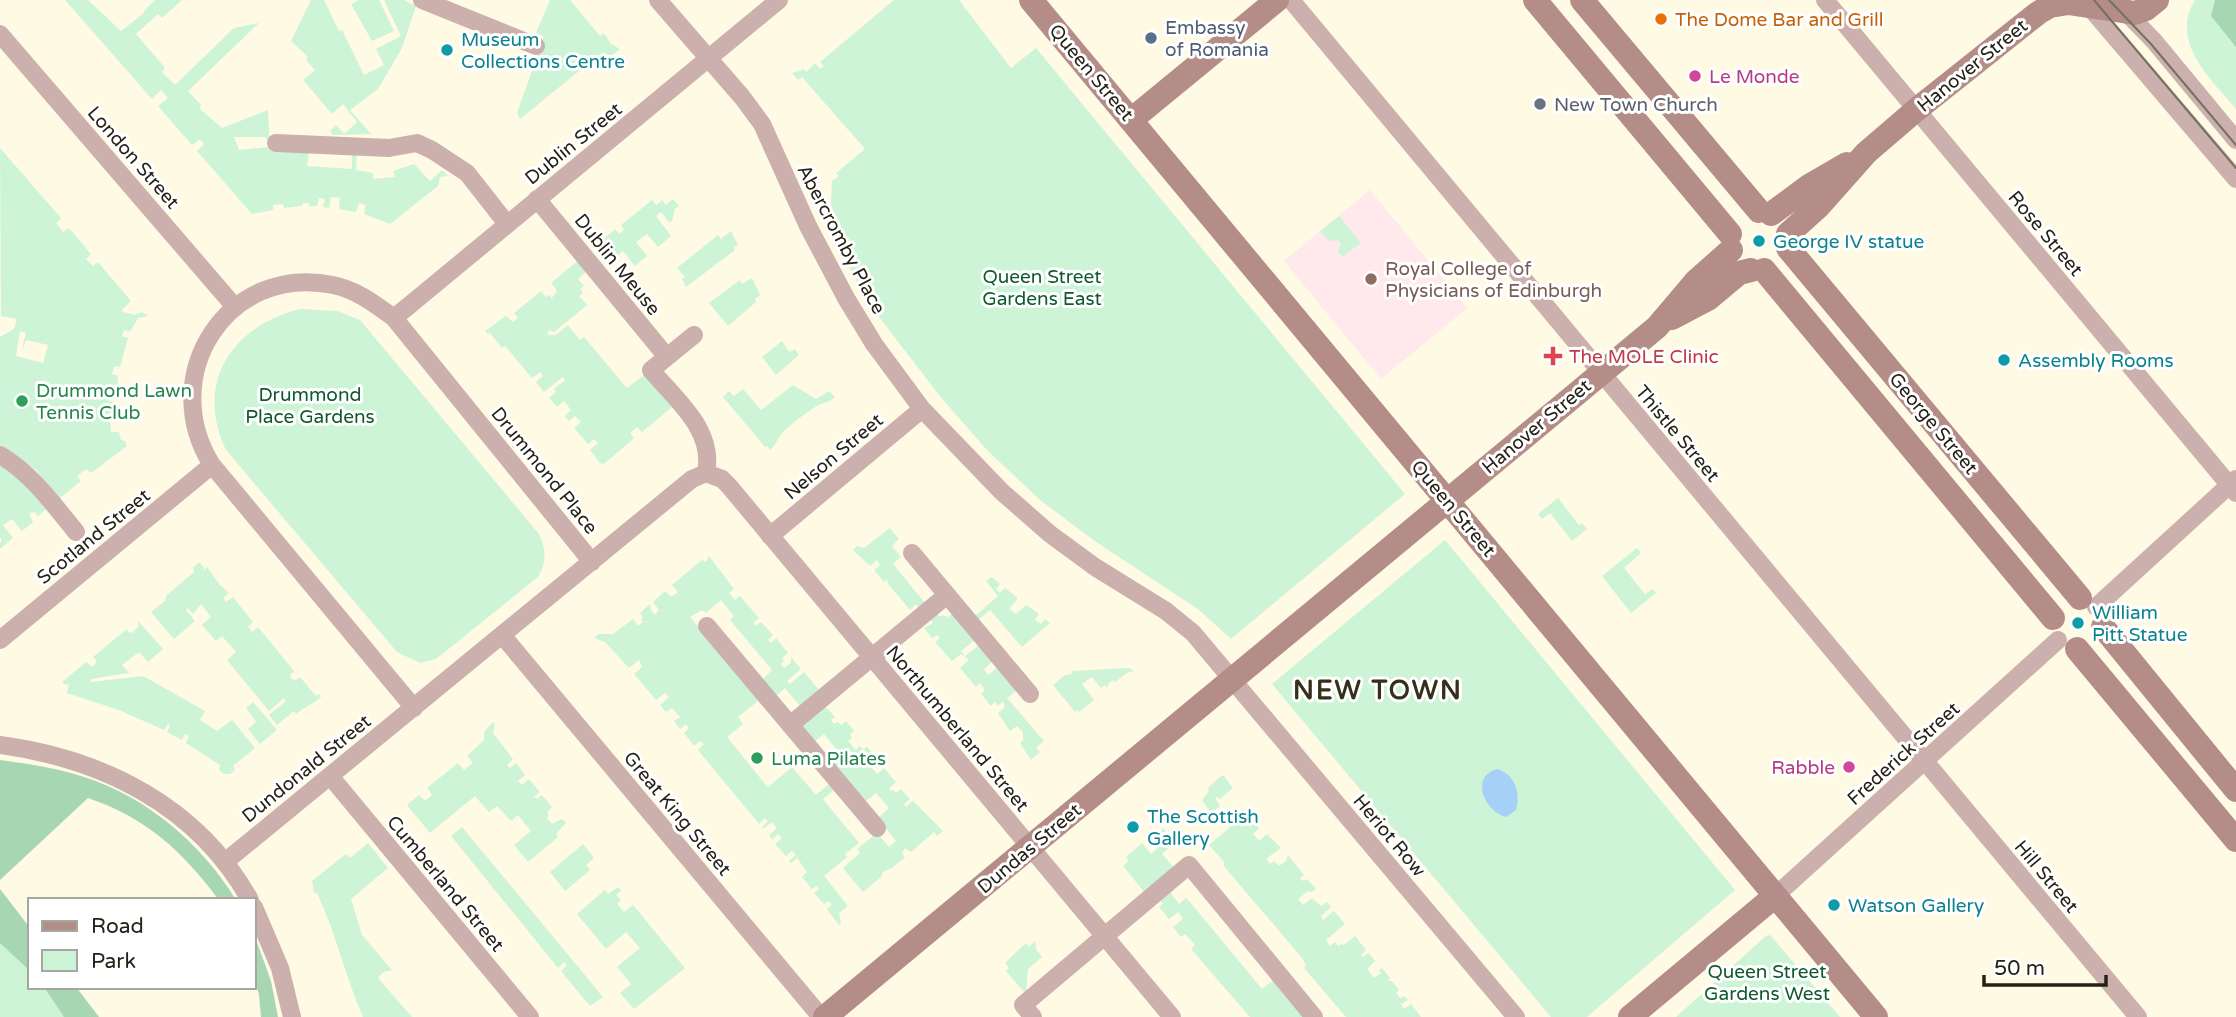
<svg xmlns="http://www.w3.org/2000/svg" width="2236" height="1017" font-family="'Varela Round',sans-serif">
<rect width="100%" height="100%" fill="#fefae4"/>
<path fill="#ffe9ed" d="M1370 190 1467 308 1381 379 1284 261Z"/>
<path fill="#cdf4d6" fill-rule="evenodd" d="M65 0H88L121 31 144 13V11L155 0H182L162 18 158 14 136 34 165 68 162 72 175 85 234 28 259 23 188 91 201 105 199 108 222 128 268 110 269 136 305 135 306 141 266 139V137H234L239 150 267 147 309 151 307 166 352 169V154H357L356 170 373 173V179L395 177 393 171 414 164 430 181 442 170 448 176 440 177 438 186 390 224 364 214 366 205 359 203 356 212 339 209 340 198 331 197 329 208 323 207 325 199 319 198 317 206H309V203H303L302 206 284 208 283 204 273 205V210L252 214 197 151 204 144 200 139 192 145 158 106 168 98 161 90 152 99Z
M311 0H324L339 31 342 30 364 75 384 65 376 49 401 36 384 0H404L416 6 402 48 378 89 350 110 371 134 333 135 330 131 336 125 344 134 357 122 343 104 332 114 303 80 315 70 306 60 308 57 291 41Z
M359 0H379L394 31 372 41 351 4Z
M550 0H570L600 36 604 33 611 44 620 49 612 55 600 54 520 119 517 113 544 37 536 33Z
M894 0H959L1011 68 1036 48 1405 494 1231 639 1198 609 1096 542 1040 500 987 450 939 395 873 309 839 250 830 224 832 181 839 176 836 173 865 149 802 77 798 80 792 73 804 69 806 72 815 63 820 69 824 66 820 62Z
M2195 0H2236V109C2211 79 2169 42 2195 0Z
M0 148 61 218 56 223 63 232 69 228 91 254 86 259 93 266 98 262 131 301 121 311 134 315 142 312 148 316 138 318 130 332 124 330 122 336 128 338 120 367 114 366 112 374 118 376 116 396 109 395V401L116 402 117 420 110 421 111 432H119L121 440 125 441 127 446 91 473 86 469 77 476 81 481 59 499 36 470 0 445V337L14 329 17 319 1 316ZM20 331 26 333 21 352 26 340 48 345 43 363 16 356Z
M673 199 679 206 675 209 672 221 669 222 661 212 656 216 671 236 658 247 647 234 636 242 647 256 635 266 623 251 614 258 606 249 601 253 597 248 599 243 615 229 619 234 624 230 621 225 652 200 656 205 662 200 666 205Z
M1339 216 1361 243 1342 257 1338 252 1341 244 1338 240 1329 241 1320 231Z
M731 231 738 245 734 247 735 250 686 287 682 279 685 277 677 268 718 235 721 239Z
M579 260 587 271 578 279 584 286 580 289 583 293 579 296 587 305 554 332 550 330 547 333 548 335H556L568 325 580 340 584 337 627 388 645 374 672 407 642 432 637 427 630 433 634 438 604 464 600 463 590 450 598 443 594 439 588 444 574 428 581 422 575 416 569 421 565 416 571 410 564 401 557 407 549 398 556 392 554 389 565 380 563 377 544 392 536 382 543 376 540 372 532 378 505 346 502 348 490 333 488 334 485 331 506 316 513 322 518 318 514 313 541 291 546 297 549 295 552 298 557 291 551 283Z
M752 278 760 295 755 299 756 302 728 326 709 303 740 280 742 284Z
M300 309 337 311 360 320 539 534C546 549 547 562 538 577L436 659 420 663 397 652 226 450C194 383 232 326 300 309Z
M782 341 789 352 795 349 799 355 776 375 762 357Z
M793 385 816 399 829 391 835 397 830 401C818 402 794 422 783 432 777 438 777 444 770 450L767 446 765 447 723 397 729 391 734 396 743 389 761 410Z
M0 465 20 479 46 509 38 516 34 512 30 513V516L33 522 22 531 12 519 3 525 13 538 0 549V543L2 540 0 537Z
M1558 498 1579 525 1582 523 1587 529 1572 541 1550 513 1542 519 1538 514Z
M890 528 899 539 892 546 901 557 893 564 925 603 919 608 916 604 910 610 888 584 887 579 884 582 874 570 880 565 877 560 870 566 853 550 857 546 864 548Z
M1445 540 1735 890 1587 1017H1551L1272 684Z
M1637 548 1641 553 1624 568 1645 594 1653 589 1656 593 1631 613 1602 576Z
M709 556 734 589 729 593 735 600 740 596 759 618 753 623 756 626 761 622 773 635 768 640 771 643 776 638 788 653 782 658 784 661 781 664 784 668 791 663V657L801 669 787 681 790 684 804 672 819 690 800 706 785 688 776 696 762 680 772 670 730 620 734 616 721 600 706 613 702 610 690 617 759 700 738 717 743 724 727 737 765 784 768 787 792 767 816 795 829 784 834 790 823 799 859 843 845 854 847 857 824 876 848 906 839 913 841 924 839 925 827 909 832 904 828 901 824 904 814 893 819 889 817 886 812 889 802 877 807 872 797 858 791 863 789 861 796 855 792 851 786 856 775 844 782 838 778 834 772 840 769 835 777 828 772 822 763 829 762 827 768 821 765 818 759 824 698 750 704 744 700 741 694 746 684 733 689 728 686 724 680 729 674 721 680 717 672 708 666 712 660 705 669 697 665 693 656 700 634 674 642 667 639 660 629 668 605 642 594 638 599 634H613L633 619 638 626 643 622 641 620 643 617 640 613 650 604 651 610 655 615 659 610 653 602 665 591 671 597 678 592 672 585 702 560 706 562Z
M200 562 205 570 207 567 220 585 229 593 223 598 226 602 233 597 253 622 248 627 252 632 258 627 294 671 290 675 291 679 296 680 300 677 316 696 319 694 321 697C314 704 304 707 296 714L294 711 277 725 269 715 286 701 284 698 269 711 227 660 236 652 222 636 216 641 202 625 211 617 201 604 193 614 188 608 186 610 195 621 174 639 151 612 165 601 166 596 194 572 193 567Z
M992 577 1000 584 996 589 1000 593 1005 588 1018 598 1009 609 1016 614 1026 605 1039 614 1035 620 1041 624 1045 619 1050 623 1022 647 990 610 978 620 975 616 998 596 986 581Z
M936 612 940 617 943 615 948 617 953 613 975 640 961 651 965 656 979 645 993 661 984 669 988 675 998 667 1017 690 1007 698 1044 741 1036 748 1040 752 1031 760 1020 743 1023 740V732L1017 726 1010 731 998 713 1004 708V703L1002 702 998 706 995 702 991 706 981 694 985 690 980 683 976 687 960 668 969 660 961 654 952 661 935 642 940 638 937 635 932 638 924 628 933 623 929 618Z
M138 621 163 649 148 662 139 652 122 665 129 673 91 679V682L143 676 205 711 200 720 217 731 232 720 255 748 233 766 235 770 230 774H224L219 770 220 765 186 743 189 736 185 734 182 740 167 732 170 726 168 724 164 730 119 710 67 693 69 684 66 685 62 682 86 662 93 667 97 661 93 657 127 629 128 632 132 633 138 627Z
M1129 668 1134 671 1127 673 1115 682 1113 680 1108 684V688L1105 685 1101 688 1092 677 1082 684 1094 700 1079 712 1077 710 1075 712 1053 685 1065 675 1073 674 1071 671Z
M253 702 277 730 260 744 248 729 256 722 246 708Z
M824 705 835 717 831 720 834 724 838 722 841 725 846 721 854 731 850 735 852 738 848 741 856 750 860 746 863 750 867 746 876 758 869 765 877 774 884 768 896 782 889 788 891 791 893 790 896 793 901 789 910 799 904 804 906 807 913 801 943 831 937 836 934 832 911 852 905 848 902 853 905 857 892 868 883 872 881 877 863 892 843 868 860 853 857 849 877 833 889 847 896 841 878 818 889 808 876 793 865 802 828 758 837 750 824 734 814 742 800 725Z
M493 722 495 724 493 733 513 759 507 765 510 768 516 763 525 775 518 781 522 785 529 779 540 792 534 797 537 799 542 795 552 807 547 812 549 816 547 818 552 824 562 819 566 823 556 834 558 837 528 862 514 845 531 831 518 815 511 821 497 806 489 812 475 796 430 833 407 805 419 795 425 801 432 795 427 788 458 763 464 770 473 763 467 756 484 740V732Z
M1221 776H1224L1233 788 1220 799 1217 797 1215 798 1220 806 1211 813 1202 800 1209 791 1208 788Z
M1249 811 1259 828 1253 834 1259 841 1267 834 1281 848 1266 859 1270 864 1274 861 1279 866 1286 861 1288 855 1304 875 1300 878 1303 881 1307 879 1316 889 1312 892 1308 891 1298 899 1303 905 1312 898 1321 906 1327 902 1331 907 1321 916 1323 920 1334 911 1345 924 1326 940 1330 946 1335 942 1338 946 1342 944 1344 945 1355 936 1366 950 1361 955 1363 957 1369 953 1375 961 1367 969 1374 978 1381 973 1379 970 1382 968 1390 978 1388 981H1392L1399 990 1396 993 1400 998 1404 996 1408 1000 1401 1004 1404 1009 1411 1004 1421 1017H1346L1304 968 1306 965 1302 958 1223 865 1225 863 1209 845Z
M462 827 603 997 590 1006 561 971 567 965 564 962 558 968 451 836Z
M1163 828 1168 834 1172 831 1179 839 1162 854 1175 869 1146 894 1123 866 1129 861 1126 857 1142 843 1151 854 1157 849 1154 845 1157 842 1155 839Z
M368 843 388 868 351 899 362 935 392 970 383 972 378 978 412 1017H363C345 976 336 933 317 893H314L312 881 346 854 350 858Z
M583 844 594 858 586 865 590 870 565 891 550 872Z
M618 887 621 890 616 895 621 900 617 904 624 912 633 905 685 968 634 1009 620 993 631 984 617 967 640 948 626 932 606 949 577 914 605 890 608 894Z
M0 889 30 928V987H76L99 1017H0Z
M1170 892 1179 904 1186 898 1190 902 1262 989 1274 980 1305 1017H1250L1191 949 1195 945 1185 934 1181 937 1173 927 1183 919 1178 912 1169 919 1159 907 1163 904 1160 900Z
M1770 935 1840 1017H1676L1766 936Z
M1035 941 1036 949 1042 957 1028 969 1026 994 1006 971 1009 968 1005 963 1026 943 1029 947Z"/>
<path fill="#a7d7b2" d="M2215 0H2236V47L2211 16Z
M0 760C29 764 57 768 84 777 147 797 202 844 236 900H219C182 851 147 818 88 798L0 880Z
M0 889 30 928V971L0 943Z
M254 934 271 981 278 1017H261L259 995 254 977Z
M44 987H76L99 1017H64Z"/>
<path fill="#a7d0f9" d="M1497 769C1515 774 1521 793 1516 810L1506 817C1485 812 1469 777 1497 769Z"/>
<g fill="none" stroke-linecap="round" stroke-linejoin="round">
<path stroke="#ccb0ad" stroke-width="18" d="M422 0 536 46
M658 0 742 97 762 124 808 226 846 298 874 344 922 409 1002 492 1050 534 1095 567 1166 611 1193 633 1516 1017
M1291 0 2138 1017
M1825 0 2236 493
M2086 3 2236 179
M2122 8 2154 41 2236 140
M0 34 235 307
M276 143 389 148 417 143 432 150 467 173 507 224
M537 199 667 357
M394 318 779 0
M694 335 651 370C676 400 715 430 706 473
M0 455C32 474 53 504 76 532
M706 473 722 479 729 486 1172 1017
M770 536 922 409
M912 553 1030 694
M2096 607 2236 479
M707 626 877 828
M502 635 821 1017
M0 640 212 465
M414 708 212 465C156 376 227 263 333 285 357 290 375 304 394 318L592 562
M790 725 947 595
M0 745C103 759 198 806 250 900
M330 776 530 1017
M226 861 692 479 706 473
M1775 896 2058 640
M254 907 280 968 292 1017
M1033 1017 1023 1005 1189 865 1314 1017"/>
<path stroke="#b48d88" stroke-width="24" d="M1031 0 1876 1017
M1535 0 1730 234
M1582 0 1759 211
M1131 120 1277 0
M1771 214 1809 186 1847 164
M1788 234 1819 206 1866 153 1916 110 2038 13 2050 6 2068 3 2135 13 2146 9 2157 0
M1788 248 2080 598
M1764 270 2053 618
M1672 318 1708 299 1739 273 1751 270
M2103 627 2236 790
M2077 649 2236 840
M825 1017 1657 327 1696 281 1731 250
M1630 1017 1775 896"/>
<path stroke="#747162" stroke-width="2" d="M2094 0 2236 168
M2109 0 2151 44 2236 145"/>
</g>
<circle fill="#e8710a" stroke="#fff" stroke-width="2.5" cx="1661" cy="19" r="7"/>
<circle fill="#5c6f8a" stroke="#fff" stroke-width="2.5" cx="1151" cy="38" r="7"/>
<g fill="#0f9aa8" stroke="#fff" stroke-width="2.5">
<circle cx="447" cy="50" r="7"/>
<circle cx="1759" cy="241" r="7"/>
<circle cx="2004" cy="360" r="7"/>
<circle cx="2078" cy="623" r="7"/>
<circle cx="1133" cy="827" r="7"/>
<circle cx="1834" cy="905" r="7"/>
</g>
<g fill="#d1479c" stroke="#fff" stroke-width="2.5">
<circle cx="1695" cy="76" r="7"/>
<circle cx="1849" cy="767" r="7"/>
</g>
<circle fill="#6b7280" stroke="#fff" stroke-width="2.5" cx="1540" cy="104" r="7"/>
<circle fill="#8d6e63" stroke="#fff" stroke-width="2.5" cx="1371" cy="279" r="7"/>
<path fill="#e0444e" stroke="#fff" stroke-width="2.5" d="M1549.5 345.5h7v7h7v7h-7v7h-7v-7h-7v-7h7z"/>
<g fill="#2e9e5b" stroke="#fff" stroke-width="2.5">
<circle cx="22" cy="401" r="7"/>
<circle cx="757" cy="758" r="7"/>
</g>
<g text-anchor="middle" stroke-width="6" stroke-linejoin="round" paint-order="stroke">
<g font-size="19" fill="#c56008" stroke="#fff" text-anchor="start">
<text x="1675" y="26">The Dome Bar and Grill</text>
</g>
<g font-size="19" fill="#4e5e75" stroke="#fff" text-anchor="start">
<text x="1165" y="34">Embassy<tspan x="1165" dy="22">of Romania</tspan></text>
</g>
<g font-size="19" fill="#0d838f" stroke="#fff" text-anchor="start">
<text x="461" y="46">Museum<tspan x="461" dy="22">Collections Centre</tspan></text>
<text x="1773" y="248">George IV statue</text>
<text x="2018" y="367">Assembly Rooms</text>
<text x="2092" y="619">William<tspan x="2092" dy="22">Pitt Statue</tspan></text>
<text x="1147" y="823">The Scottish<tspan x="1147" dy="22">Gallery</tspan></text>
<text x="1848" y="912">Watson Gallery</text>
</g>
<g font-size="19" fill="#242217" stroke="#fff">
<text transform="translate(1972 65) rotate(-39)" y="7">Hanover Street</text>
<text transform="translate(1092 72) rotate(50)" y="7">Queen Street</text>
<text transform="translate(573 143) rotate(-39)" y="7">Dublin Street</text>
<text transform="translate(134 157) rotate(49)" y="7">London Street</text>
<text transform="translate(2046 233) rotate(50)" y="7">Rose Street</text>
<text transform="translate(842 239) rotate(62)" y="7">Abercromby Place</text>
<text transform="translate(618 264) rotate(51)" y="7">Dublin Meuse</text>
<text transform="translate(1934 423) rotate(50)" y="7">George Street</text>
<text transform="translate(1536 426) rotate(-40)" y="7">Hanover Street</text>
<text transform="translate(1678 433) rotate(50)" y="7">Thistle Street</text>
<text transform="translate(833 456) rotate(-40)" y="7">Nelson Street</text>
<text transform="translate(545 470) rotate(51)" y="7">Drummond Place</text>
<text transform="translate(1454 508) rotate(50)" y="7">Queen Street</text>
<text transform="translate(93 536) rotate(-39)" y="7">Scotland Street</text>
<text transform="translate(958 728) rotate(50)" y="7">Northumberland Street</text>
<text transform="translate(1903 753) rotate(-42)" y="7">Frederick Street</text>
<text transform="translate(306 768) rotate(-39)" y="7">Dundonald Street</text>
<text transform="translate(678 813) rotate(50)" y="7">Great King Street</text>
<text transform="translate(1390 835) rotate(50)" y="7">Heriot Row</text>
<text transform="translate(1029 848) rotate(-40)" y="7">Dundas Street</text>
<text transform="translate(2047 876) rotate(50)" y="7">Hill Street</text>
<text transform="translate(446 883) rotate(50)" y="7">Cumberland Street</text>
</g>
<g font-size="19" fill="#b23c85" stroke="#fff" text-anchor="start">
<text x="1709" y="83">Le Monde</text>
<text x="1835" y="774" text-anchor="end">Rabble</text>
</g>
<g font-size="19" fill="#5b616d" stroke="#fff" text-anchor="start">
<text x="1554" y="111">New Town Church</text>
</g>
<g font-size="19" fill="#785e54" stroke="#fff" text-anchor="start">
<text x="1385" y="275">Royal College of<tspan x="1385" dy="22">Physicians of Edinburgh</tspan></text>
</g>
<g font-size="19" fill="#0f5a2d" stroke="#fff">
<text x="1042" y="283">Queen Street<tspan x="1042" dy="22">Gardens East</tspan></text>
<text x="310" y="401">Drummond<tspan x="310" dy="22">Place Gardens</tspan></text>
<text x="1767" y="978">Queen Street<tspan x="1767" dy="22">Gardens West</tspan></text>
</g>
<g font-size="19" fill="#be3a42" stroke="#fff" text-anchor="start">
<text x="1569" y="363">The MOLE Clinic</text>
</g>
<g font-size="19" fill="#27864d" stroke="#fff" text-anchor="start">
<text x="36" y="397">Drummond Lawn<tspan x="36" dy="22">Tennis Club</tspan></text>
<text x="771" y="765">Luma Pilates</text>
</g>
<g font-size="26" font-weight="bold" letter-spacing="2" fill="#35301a" stroke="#fff">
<text x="1378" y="699">NEW TOWN</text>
</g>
</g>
<rect x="28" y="898" width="228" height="91" fill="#ffffff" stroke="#a7a7a2" stroke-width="2"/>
<rect x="42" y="921" width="35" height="10" fill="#b48d88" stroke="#a7a7a2" stroke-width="2"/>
<text x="91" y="933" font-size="21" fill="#242217">Road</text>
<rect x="42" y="950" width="35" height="21" fill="#cdf4d6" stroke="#a7a7a2" stroke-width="2"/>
<text x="91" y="968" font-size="21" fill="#242217">Park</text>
<path d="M1984 975v10h122v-10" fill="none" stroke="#242217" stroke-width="3.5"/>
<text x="1994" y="975" font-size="21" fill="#242217" stroke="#ffffff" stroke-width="5" paint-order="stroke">50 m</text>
</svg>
